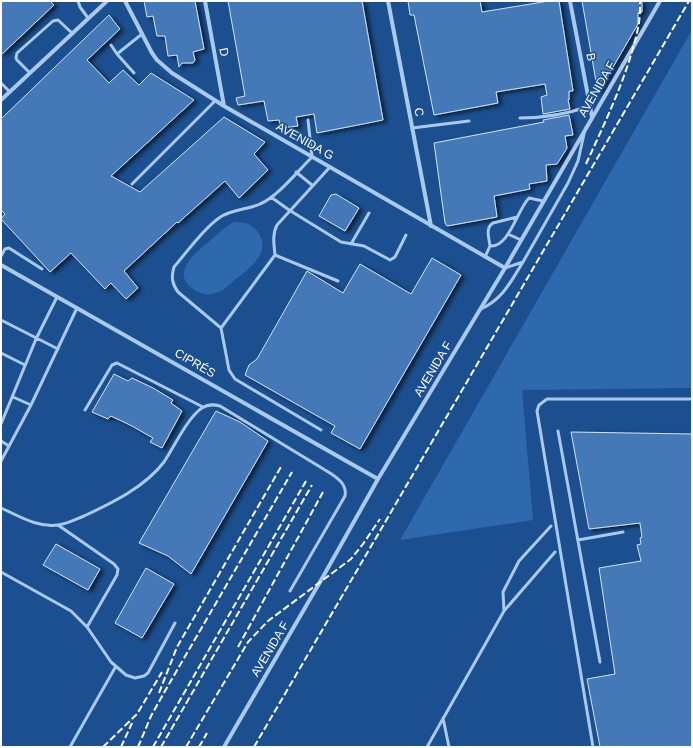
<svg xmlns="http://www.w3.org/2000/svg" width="693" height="748" font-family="Helvetica,sans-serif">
<defs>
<filter id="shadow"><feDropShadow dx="3.5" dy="2" stdDeviation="2" flood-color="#0009"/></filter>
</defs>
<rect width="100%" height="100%" fill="#1b4f8f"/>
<path fill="#2e69ad" d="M692 30V388L522 390 533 520 400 540Z
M234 222C243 222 252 224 258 232 272 252 250 268 236 279 230 284 224 291 216 293 208 296 200 294 193 289 170 273 196 252 210 241 217 234 225 227 234 222Z"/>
<path fill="#4478b7" stroke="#cfe3fa" filter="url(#shadow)" d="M1 1H50L54 5 1 55Z
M144 1H195L204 49 193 52 195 60 193 63H182L179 67 177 55 168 56 165 36H157L153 16 147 17Z
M228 1H362L383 120 317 133 314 114 296 117 298 126 281 128 279 120 268 121 264 101 238 105 236 98 245 96Z
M408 1H480L482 12 549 1H559L573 91H569V100H568L570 109 543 114 541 97 547 95 545 84 496 92 498 103 434 115 414 15H410Z
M582 1H642V12L638 13V24L598 93Z
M109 15 120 29 87 60 109 83 123 70 139 85 151 73 194 100 111 176 140 192 224 117 265 142 254 154 268 170 239 198 225 181 178 223 177 222 124 271 138 288 126 299 111 283 105 289 71 253 50 272 1 219 5 214 1 210V119Z
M569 115 573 135 565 136 567 148 557 164 546 165 547 181 529 184 530 189 494 196 497 217 447 226 445 223 434 143 544 122 543 120Z
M336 194 359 208 345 231 319 216 331 195Z
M432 258 461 275 360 449 331 433 335 426 245 375 249 365 257 359 307 271 343 293 360 264 411 294Z
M114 374 128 381 132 378 153 388 173 400 171 403 182 411 162 448 150 442 153 438 132 426 111 416 108 419 92 412Z
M216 411 240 422 268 441 191 574 168 556 139 543Z
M571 432 692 434V747H600L587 679 615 674 599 568 641 561 637 545 641 544 640 538 642 537 640 523 589 529Z
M56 544 100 569 88 590 43 565Z
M146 568 174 584 142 638 115 623Z"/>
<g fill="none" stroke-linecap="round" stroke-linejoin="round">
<path stroke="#a9c9ee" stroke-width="3" d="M78 1 80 7 88 18
M111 45 117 54
M30 73 17 60 16 58 17 53 53 21 58 20 72 33
M134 73 117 54 142 34
M1 83 10 92
M520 118C544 118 567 114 590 106
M308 120 312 157C298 171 277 197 260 204 247 210 231 209 219 218 203 229 187 252 174 267 171 277 172 284 178 292L221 328 275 255 338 281
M412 128 469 121
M296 172 312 185
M132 184 215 101
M271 197 289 210 341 242 364 246 390 260 395 257 406 235
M508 234 521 240
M351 244 369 213
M490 246C489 238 485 228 493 223L517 217
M275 255C274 245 272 234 277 225L330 167
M1 256 5 249 9 248 42 269
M485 257 490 246C509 248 517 210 529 198L543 201
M505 268 523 262 568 183 578 161 584 134
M481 309C503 299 511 281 523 262
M1 320 58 349
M221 328 229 370 235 379 321 430
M1 353 25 365
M13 397 31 405
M85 410 112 365 117 363 203 407
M1 424 36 339 57 297
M558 431 600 662
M1 441 9 446
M1 461 31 405 77 308
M1 508C19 516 38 528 58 525 67 524 76 519 84 516 112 503 145 487 164 462 174 447 188 417 202 408 208 404 213 404 220 406L330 473C339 479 347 485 345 496L290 591
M58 525 114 564 118 569 117 575 87 627
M578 540 623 532
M1 572 71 611 87 627 111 662 126 675 135 678 144 676 148 673 175 623
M504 611 503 592 519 561 551 526
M443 718 449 747
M70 747 116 666
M427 747 504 611 555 552
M593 747 537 411 539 405 547 399H692"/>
<path stroke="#a9c9ee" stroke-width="4" d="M125 1 152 53 157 60 172 73 224 106 505 268
M205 1 224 106
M388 1 431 226
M570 1 592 117
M1 100 107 1
M1 265 378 479
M224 747 320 582 378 479 505 268 660 1"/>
<path stroke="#fff" stroke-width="2" stroke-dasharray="7 3" stroke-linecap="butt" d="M586 164C606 120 630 71 639 23 640 16 640 8 640 1
M238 647 323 492
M159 693 177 647 282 465
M103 747 137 714 162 672
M121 747 132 723
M138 747 151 716 165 691 292 472
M153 747 306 481
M161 747 312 485
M186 747 248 642 268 621 351 559 363 544 380 519
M199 747 207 733
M254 747 689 1"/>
</g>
<g text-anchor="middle" stroke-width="3" stroke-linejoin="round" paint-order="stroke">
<g font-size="12" fill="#fff" stroke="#1b4f8f">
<text transform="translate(224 52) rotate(80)" y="4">D</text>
<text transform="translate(591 57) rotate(79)" y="4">B</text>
<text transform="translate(597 89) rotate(-60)" y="4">AVENIDA F</text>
<text transform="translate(419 112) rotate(79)" y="4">C</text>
<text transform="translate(305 141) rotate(29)" y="4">AVENIDA G</text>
<text transform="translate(195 363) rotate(30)" y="4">CIPRÉS</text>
<text transform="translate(433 369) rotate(-59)" y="4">AVENIDA F</text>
<text transform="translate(270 649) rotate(-59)" y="4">AVENIDA F</text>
</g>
</g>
<rect width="693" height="748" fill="none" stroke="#ffffff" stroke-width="4"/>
</svg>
